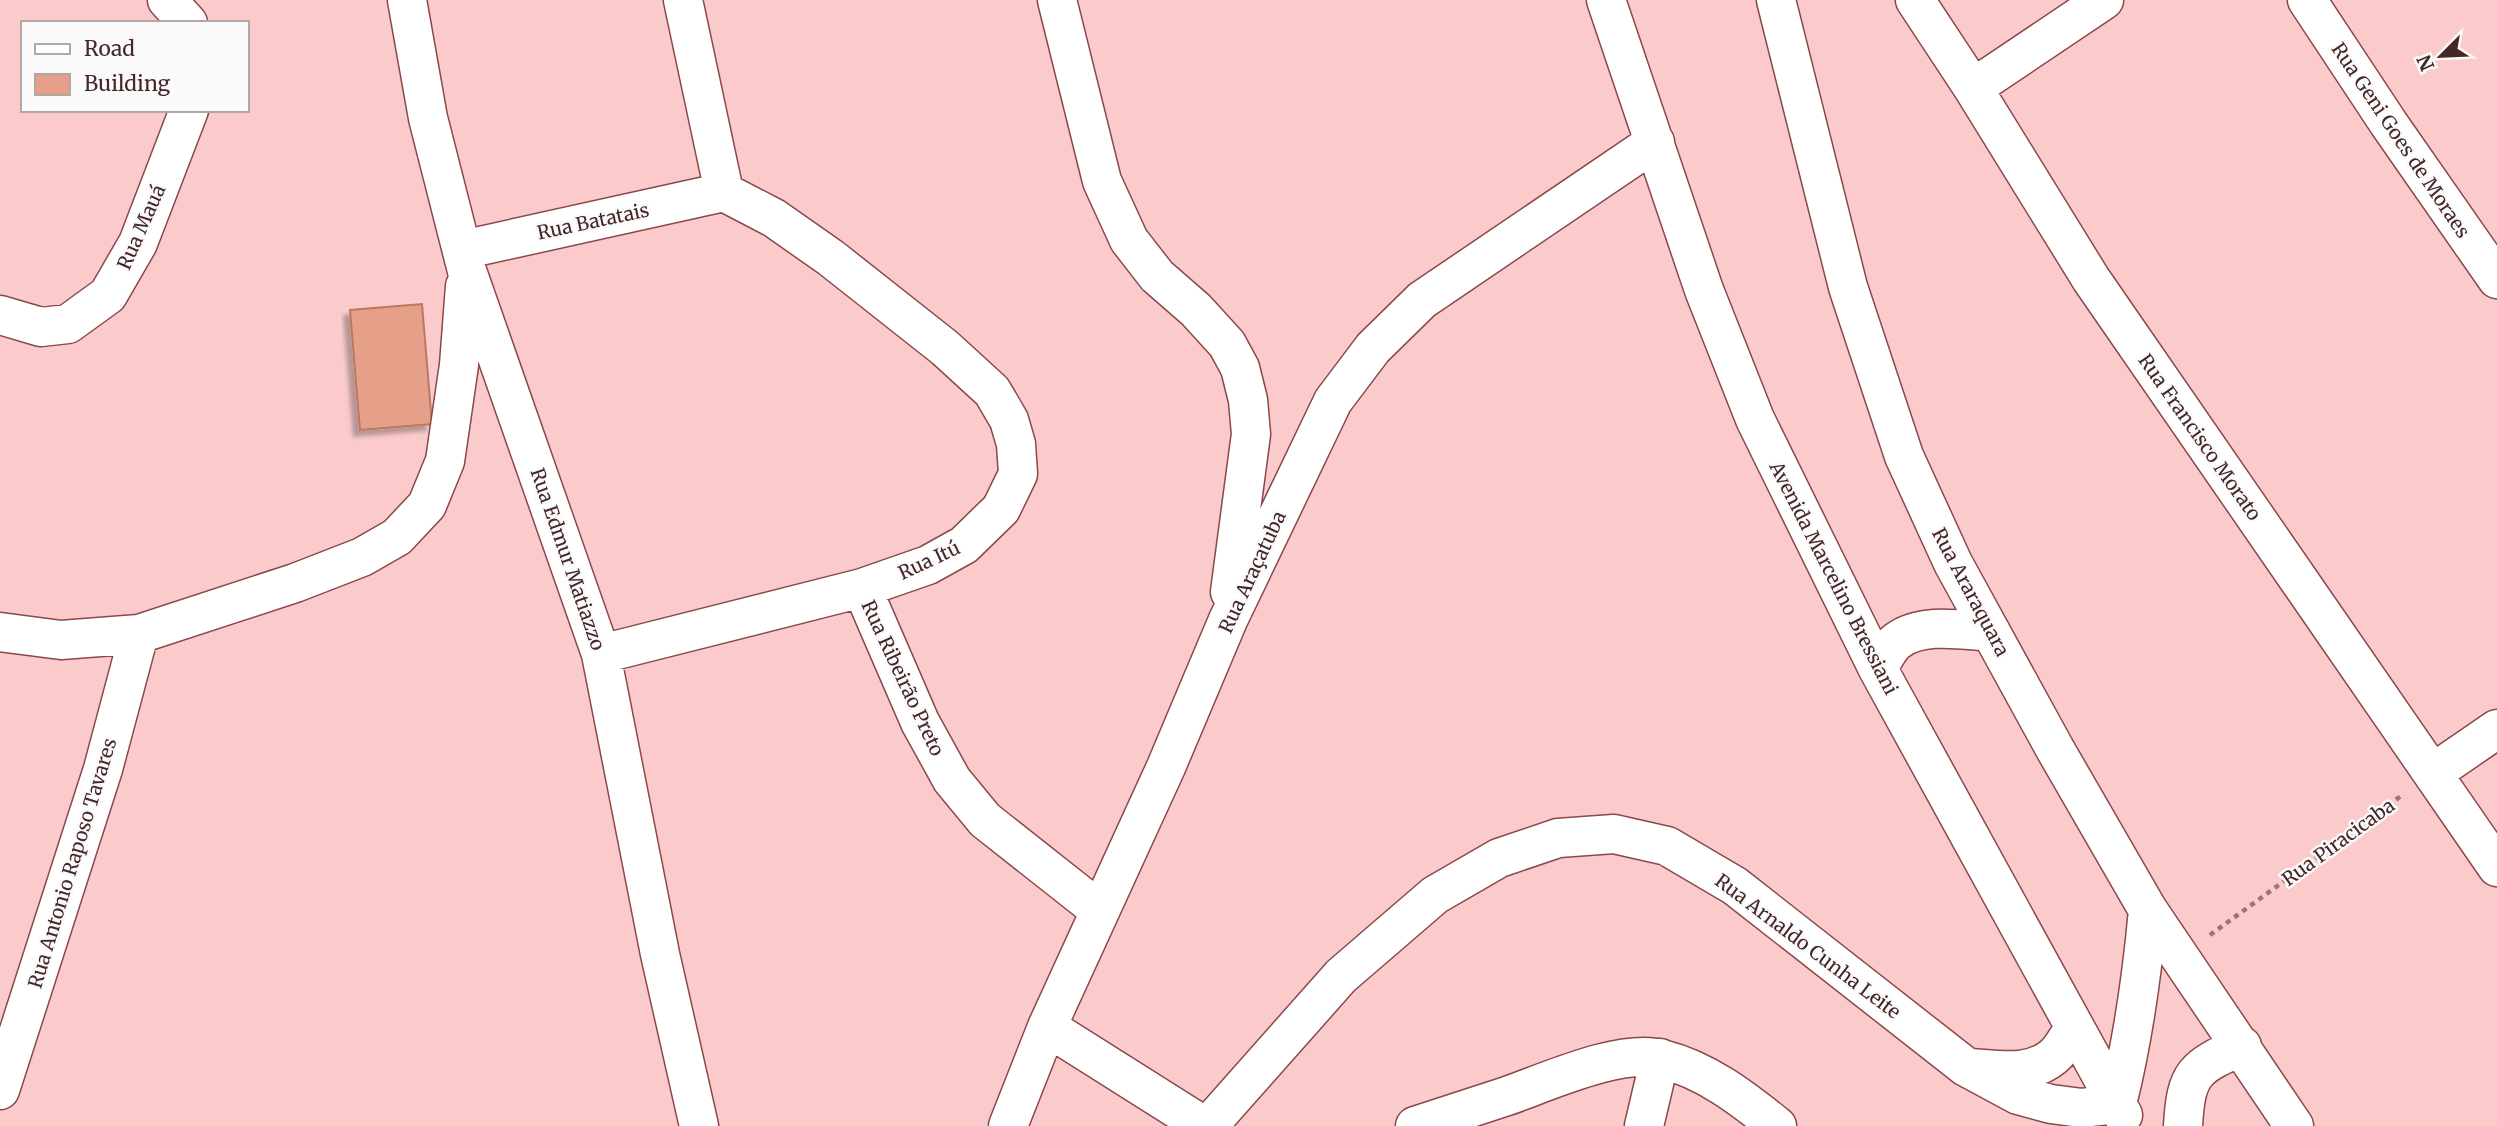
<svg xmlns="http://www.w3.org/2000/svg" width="2497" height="1126" font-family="Merriweather,serif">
<defs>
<filter id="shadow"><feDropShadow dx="-6" dy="6" stdDeviation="2" flood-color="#0004"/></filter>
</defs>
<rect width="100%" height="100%" fill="#fbcbcb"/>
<path fill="#e6a089" stroke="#ba7862" stroke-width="2" filter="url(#shadow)" d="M422 304 432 424 360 430 350 310Z"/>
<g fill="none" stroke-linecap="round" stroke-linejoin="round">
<g stroke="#8a484a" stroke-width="41">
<path id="minor" d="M167 0 188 23
M407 0 428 118 467 271 601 654 660 954 699 1126
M683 0 724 192
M1057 0 1102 181 1129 240 1157 276 1196 310 1227 344 1240 368 1248 400 1251 434 1230 592
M1606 0 1704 290 1755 419 1878 669 2123 1115
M1776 0 1848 287 1904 456 1953 563 2055 749 2148 910 2294 1126
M1915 0 1973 88 2091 279 2497 867
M2307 0 2389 124 2497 279
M1973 88 2104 0
M462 250 724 192
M0 315 41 327 68 324 108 295 138 243 189 110
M862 588 920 722 952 780 985 820 1099 910
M0 632 61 640 139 634 295 583 362 557 397 537 427 505 445 461 459 365 465 286
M601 654 862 588 928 565 964 545 1001 509 1018 474 1016 444 1009 420 992 391 945 348 831 258 774 218 724 192
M1878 669C1883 660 1889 647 1897 641 1922 622 1962 630 1991 632
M2433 773 2497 729
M1047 1027 1204 1126
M1972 1068C2000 1070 2031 1076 2054 1056 2062 1049 2068 1037 2074 1028
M0 1090 103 769 139 634
M1008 1126 1047 1027 1166 767 1228 620 1333 401 1373 348 1422 300 1655 142
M1208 1126 1341 976 1435 895 1499 858 1558 838 1614 834 1667 846 1735 886 1966 1067 2018 1095 2051 1104 2082 1108 2117 1104C2133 1040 2142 976 2148 910
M1415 1126C1446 1116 1476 1106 1507 1096 1547 1082 1621 1048 1662 1059 1706 1070 1742 1098 1777 1126
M1644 1126 1660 1058
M2183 1126C2186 1073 2194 1067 2242 1046"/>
</g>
<path stroke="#9b7575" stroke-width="4.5" stroke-dasharray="5 5" stroke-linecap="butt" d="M2210 935 2401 796"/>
<use href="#minor" stroke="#fff" stroke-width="38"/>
</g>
<g text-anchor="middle" stroke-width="5" stroke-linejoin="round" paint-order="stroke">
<g font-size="19" fill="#452728" stroke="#fafafa">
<text transform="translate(2401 140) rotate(56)" y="7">Rua Geni Goes de Moraes</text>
<text transform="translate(593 221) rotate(-12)" y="7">Rua Batatais</text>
<text transform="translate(141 227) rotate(-66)" y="7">Rua Mauá</text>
<text transform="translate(2200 437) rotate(55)" y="7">Rua Francisco Morato</text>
<text transform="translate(568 559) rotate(71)" y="7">Rua Edmur Matiazzo</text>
<text transform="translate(929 560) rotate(-25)" y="7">Rua Itú</text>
<text transform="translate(1252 572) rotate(-65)" y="7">Rua Araçatuba</text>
<text transform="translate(1834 578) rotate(63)" y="7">Avenida Marcelino Bressiani</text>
<text transform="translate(1971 592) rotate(62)" y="7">Rua Araraquara</text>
<text transform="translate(903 678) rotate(65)" y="7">Rua Ribeirão Preto</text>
<text transform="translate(2338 842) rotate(-36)" y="7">Rua Piracicaba</text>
<text transform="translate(72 863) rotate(-73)" y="7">Rua Antonio Raposo Tavares</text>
<text transform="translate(1808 946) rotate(37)" y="7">Rua Arnaldo Cunha Leite</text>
</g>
</g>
<rect x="21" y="21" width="228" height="91" fill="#fafafa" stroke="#b2a6a6" stroke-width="2"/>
<rect x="35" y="44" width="35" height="10" fill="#ffffff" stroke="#b2a6a6" stroke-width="2"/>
<text x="84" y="56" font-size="21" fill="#452728">Road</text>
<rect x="35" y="74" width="35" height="21" fill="#e6a089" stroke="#b2a6a6" stroke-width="2"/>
<text x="84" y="91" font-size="21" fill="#452728">Building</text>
<g transform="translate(2441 56) rotate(246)" stroke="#fafafa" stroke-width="5" paint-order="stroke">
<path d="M0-5L12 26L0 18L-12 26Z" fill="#452728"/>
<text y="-10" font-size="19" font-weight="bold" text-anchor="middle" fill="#452728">N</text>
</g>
</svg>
